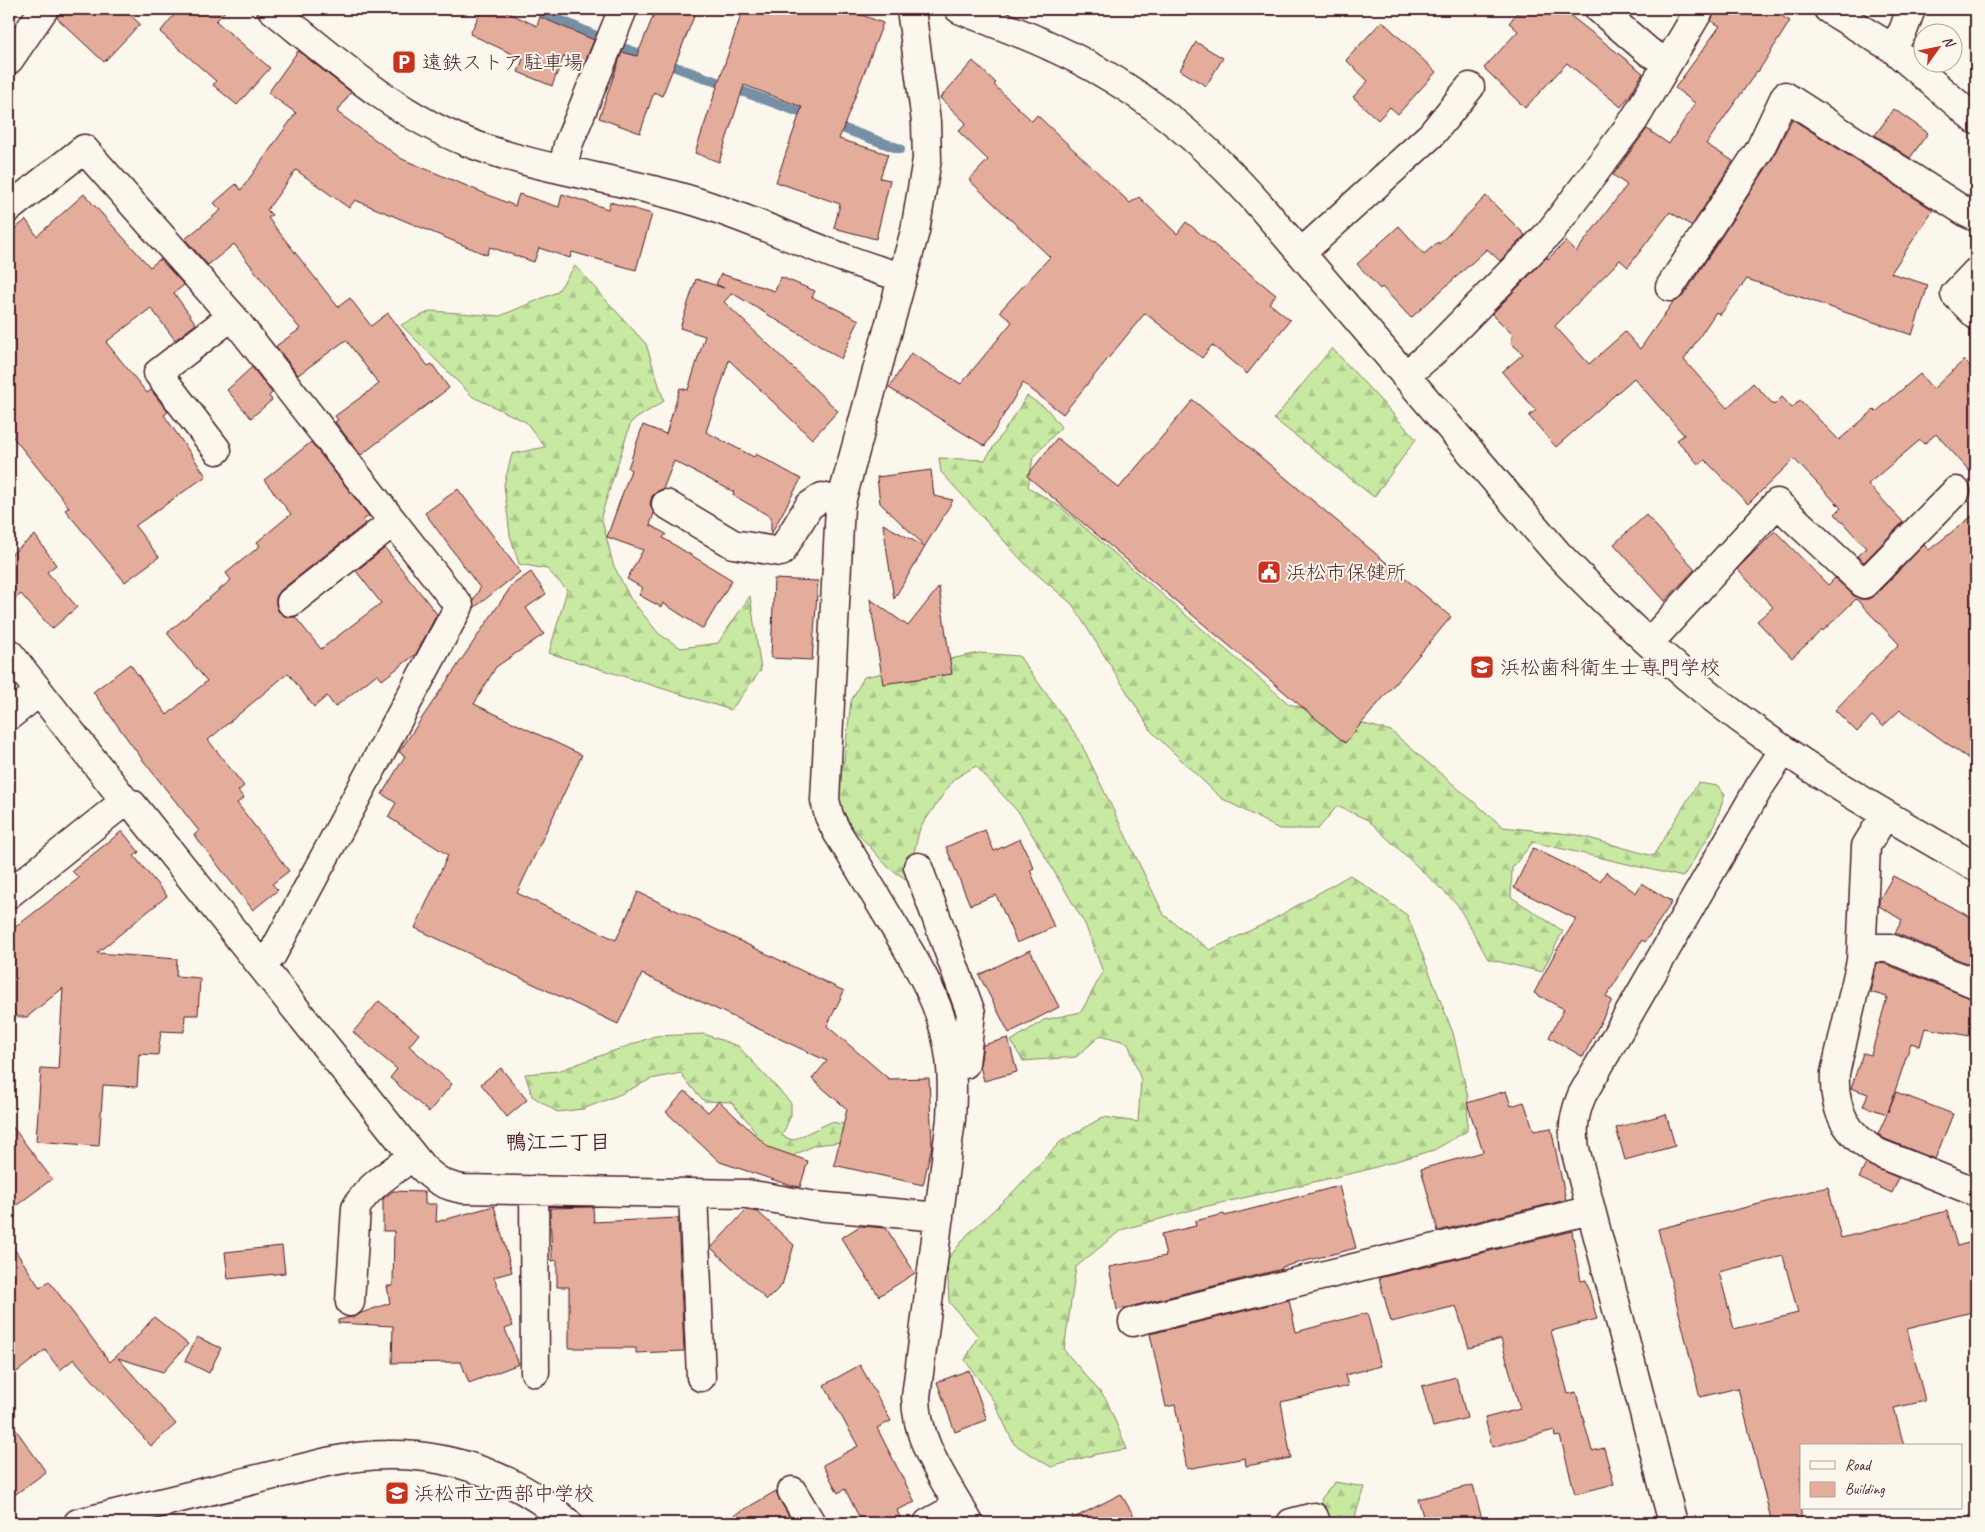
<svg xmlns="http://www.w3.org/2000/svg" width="1985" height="1532" font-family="Caveat,'Klee One',sans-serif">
<defs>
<pattern id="forest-firs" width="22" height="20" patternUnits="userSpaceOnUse" patternTransform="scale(1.25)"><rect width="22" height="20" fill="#c7e9a2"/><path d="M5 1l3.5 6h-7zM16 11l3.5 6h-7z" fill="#acc78c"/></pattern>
</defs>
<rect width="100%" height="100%" fill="#fbf7ec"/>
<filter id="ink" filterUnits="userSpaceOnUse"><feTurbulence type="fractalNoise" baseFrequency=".02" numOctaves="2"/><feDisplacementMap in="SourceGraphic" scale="10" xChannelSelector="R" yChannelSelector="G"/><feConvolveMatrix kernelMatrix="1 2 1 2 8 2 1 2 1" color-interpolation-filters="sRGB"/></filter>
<g filter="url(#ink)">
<path fill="url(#forest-firs)" stroke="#888466" d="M575 266 646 344 664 401 631 422 601 516 613 564 630 598 659 634 681 648 718 643 750 596 761 670 731 710 549 653 567 590 547 569 519 564 510 535 504 485 512 454 545 447 526 422 473 397 401 325 431 311 500 316 557 292Z
M1332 348 1416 439 1374 497 1274 419Z
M1027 396 1047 409 1061 427 1033 458 1028 487 1062 508 1289 704 1391 731 1503 827 1578 835 1653 856 1698 783 1718 786 1725 795 1712 831 1683 877 1533 842 1512 868 1511 897 1563 931 1542 972 1488 959 1457 904 1368 820 1337 806 1318 829H1279L1221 798 1152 732 1072 604 1027 566 941 472 939 458 985 460Z
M979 653 1019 656 1079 739 1164 915 1210 950 1270 921 1350 875 1407 915 1453 1033 1468 1097 1467 1131 1434 1150 1362 1171 1199 1208 1121 1230 1076 1267 1064 1350 1106 1399 1127 1449 1097 1454 1051 1467 1014 1444 993 1400 965 1360 978 1336 949 1302 947 1260 967 1235 1012 1193 1060 1142 1103 1117 1138 1122 1141 1080 1128 1043 1101 1035 1076 1057 1023 1061 1011 1041 1044 1020 1081 1012 1103 972 1085 924 1020 814 976 766 954 779 920 828 907 880 888 867 832 805 844 760 851 701 864 677Z
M704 1034 738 1046 791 1103V1115L782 1136 793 1140 831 1122 855 1126 852 1141 815 1145 782 1161 766 1151 750 1124 731 1102 704 1101 686 1081 681 1073 651 1079 621 1094 583 1109 557 1112 532 1096 525 1074 558 1071 655 1036Z
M1335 1482 1364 1487 1353 1523H1328L1321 1499Z"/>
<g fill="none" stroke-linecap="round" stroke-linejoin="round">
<path stroke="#768fa5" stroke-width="10" d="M535 9 594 35
M626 49 813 117
M831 124 900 149"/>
</g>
<path fill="#e4ac9b" stroke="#4a1f2b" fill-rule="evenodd" d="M59 9H124L140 24 104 62 57 18Z
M179 9H227L216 21 270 68 237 105 213 85 216 81 160 32Z
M482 9H500L537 26 540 17 594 40 584 64 564 56 552 86 518 72 523 59 470 34Z
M656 9H697L662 96 654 92 640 133 599 118 622 52 637 56Z
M743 9H846L883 23 839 139 888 154 880 178 890 180 876 239 834 228 840 204 776 182 802 107 744 85 719 162 695 153Z
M1520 9H1562L1643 73 1630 95 1621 107 1567 63 1525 108 1484 68 1518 31 1509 23Z
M1716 9H1770L1790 21 1758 72 1757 71 1706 144 1733 161 1692 226 1670 212 1628 267 1620 260 1555 326 1589 364 1625 332 1640 349 1673 302 1683 296 1772 159 1792 119 1933 210 1891 273 1928 285 1912 335 1747 279 1720 315 1716 312 1684 360 1727 408 1753 383 1774 405 1782 397 1792 408 1800 400 1839 440 1874 410 1876 412 1920 374 1933 389 1964 360 1976 372V478L1936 434 1924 444 1920 440 1868 484 1903 522 1864 562 1857 556 1866 548 1835 514 1841 508 1794 459 1748 504 1705 460 1699 465 1677 440 1684 435 1634 378 1556 447 1529 416 1536 410 1502 372 1523 354 1511 343 1513 335 1492 314 1547 257 1548 259 1566 241 1576 252 1627 185 1613 175 1647 129 1669 144 1695 103 1675 88 1720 26 1711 21Z
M1382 21 1436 72 1398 114 1390 107 1378 120 1353 97 1368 81 1346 60Z
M1196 42 1223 58 1206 86 1180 70Z
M298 51 351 92 337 112 402 159 515 206 519 194 559 207 562 194 608 209 610 202 652 214 636 270 572 252 570 258 539 248 534 262 490 247 487 255 355 200 349 208 296 170 267 210 272 215 268 218 338 307 350 298 371 326 388 313 428 366 432 364 449 388 361 455 335 422 338 420 335 416 379 384 346 340 298 375 276 346 300 329 234 244 208 265 185 239 221 210 214 203 236 184 241 190 296 113 268 93Z
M973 61 996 83 994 85 1032 121 1037 115 1130 203 1139 197 1177 234 1186 222 1276 295 1269 303 1290 320 1247 374 1212 345 1202 358 1145 313 1063 414 1023 383 985 446 889 388 911 353 961 384 1012 322 1000 311 1050 257 969 180 988 160 958 131 966 123 940 98Z
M1894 109 1928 133 1910 158 1875 135Z
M84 194 150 267 160 259 184 285 174 293 196 324 175 340 151 308 106 342 147 393 151 390 168 412 164 415 206 476 135 526 159 557 125 582 65 510 69 507 9 432V233L26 220 37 236Z
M1486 196 1525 235 1500 261 1487 249 1411 318 1382 287 1380 289 1357 264 1399 226 1424 254 1438 242 1439 244Z
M721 274 775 291 781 277 815 291 812 297 859 320 841 359 732 293 724 302 838 411 812 439 729 360 706 432 754 457 756 454 801 479 771 534V517L733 495 734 492 674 461 663 489 658 491 652 496 650 504 654 513 650 525 666 534 663 538 732 580 703 629 663 603 661 607 639 595 643 588 627 579 643 550 607 537 631 470 628 468 643 425 666 434 680 388 688 390 705 336 680 328 696 279 724 288 716 284Z
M252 367 272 393 269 396 272 400 251 418 227 390Z
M1193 400 1451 617 1345 743 1027 476 1057 438 1119 488Z
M311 442 369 516 363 520 366 523 281 590 276 597V604L278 611 286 617H295L321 649 381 603 356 571 385 548 437 614 416 654 382 680 377 674 335 707 327 696 314 707 288 673 208 740 244 786 238 791 244 798 237 803 289 871 272 884 278 890 253 910 194 835 199 831 142 759 93 692 130 664 167 715 207 681 167 633 231 580 226 573 260 546 257 542 291 514 264 480Z
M931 470 934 496 953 500 925 546 880 503 877 477Z
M458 489 520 572 474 608 473 601 480 588 425 513Z
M1976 513V764L1900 710 1883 726 1872 716 1857 732 1835 710 1899 644 1856 599 1823 631 1822 630 1792 658 1757 621 1773 607 1737 569 1775 531 1828 585 1835 578 1854 596 1860 599H1868L1875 595 1924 545 1929 550Z
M1646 515 1695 569 1665 601 1614 544Z
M883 524 925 547 894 599Z
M35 535 56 565 47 572 77 607 52 629 21 594 9 604V556Z
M531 572 546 594 526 608 544 634 496 667 474 704 582 755 517 893 616 940 638 892 844 991 827 1026 889 1079 929 1078 932 1145 923 1185 834 1165 847 1109 812 1079 827 1061 642 974 618 1024 415 928 448 855 388 817 396 803 382 794 405 756 399 752 512 585Z
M774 579 818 581 812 660 771 658Z
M939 587 952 674 883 684 870 599 908 626Z
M985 830 994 851 1020 839 1034 868 1030 870 1054 927 1017 943 996 895 970 905 946 847Z
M122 831 139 852 134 856 167 896 97 953 177 959 176 976 200 978 198 1015H185L184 1032 161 1031 158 1055 139 1054 137 1087 103 1085 99 1146 36 1141 41 1068 58 1069 63 988 27 1017H17L9 1006V932L79 878 72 871Z
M1533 848 1600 881 1606 872 1636 893 1642 883 1672 902 1645 942 1642 940 1606 997 1612 1000 1583 1057 1549 1037 1564 1009 1534 993 1555 953 1576 919 1514 888Z
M1893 876 1976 920V967L1895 933 1902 920 1879 906V900Z
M1030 950 1059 1007 1009 1033 979 975Z
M1877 963 1886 964 1970 998 1976 999V1037L1925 1028 1920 1046 1911 1043 1888 1112 1896 1092 1953 1114 1935 1159 1885 1139 1878 1134 1887 1114 1863 1106 1868 1094 1851 1088 1863 1053 1871 1055 1887 997 1870 992Z
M379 1001 419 1034 409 1046 452 1084 429 1112 390 1078 397 1069 353 1032Z
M1008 1038 1017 1072 984 1081 980 1066 983 1045Z
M501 1068 527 1100 507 1117 481 1084Z
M685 1091 708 1112 719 1101 768 1147 808 1161 800 1187 789 1185 720 1162 666 1112Z
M1506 1091 1511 1106 1524 1102 1534 1131 1551 1128 1566 1200 1438 1231 1421 1169 1483 1152 1467 1103Z
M1666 1114 1675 1146 1625 1160 1616 1128Z
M9 1122 52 1179 9 1211Z
M1866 1164 1899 1178 1892 1193 1859 1178Z
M1339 1186 1356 1248 1282 1267V1269L1117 1310 1109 1267 1166 1256 1161 1234 1196 1226 1195 1221 1224 1214 1225 1216Z
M1828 1187 1841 1238 1947 1211 1957 1246 1976 1241V1311L1907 1328 1925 1401 1894 1408 1904 1446H1801V1523H1772L1738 1388 1700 1397 1658 1229ZM1783 1256 1798 1313 1734 1329 1719 1272Z
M393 1191 425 1192V1204H437L436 1222 494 1206 512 1272 494 1277 513 1326 505 1329 519 1364 469 1383 461 1362 392 1363 393 1326 338 1323V1320L356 1316 361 1313 390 1303 387 1286H393L394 1231H383V1199Z
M593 1207 594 1222 678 1218 684 1351 636 1353V1348H569V1287H557V1260L552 1261 550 1208Z
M746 1210 758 1212 794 1245 782 1285 767 1300 711 1248Z
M860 1226 886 1228 915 1273 879 1296 841 1238Z
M1572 1231 1581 1281 1586 1280 1597 1319 1551 1331 1568 1394 1576 1392 1592 1451 1604 1448 1614 1484 1575 1494 1560 1436 1555 1437 1554 1430 1492 1447 1485 1418 1520 1409 1501 1339 1469 1348 1456 1306 1391 1322 1379 1278Z
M9 1241 40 1288 49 1281 110 1362 135 1339 154 1317 188 1344 163 1372 118 1358 176 1424 151 1446 74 1359 60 1370 45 1350 9 1378Z
M282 1246 285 1273 228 1279 225 1252Z
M1289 1300 1296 1332 1367 1313 1381 1366 1345 1375 1348 1386 1281 1402 1291 1458 1246 1466 1245 1458 1187 1469 1175 1405 1166 1407 1150 1334Z
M197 1337 221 1348 209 1373 185 1361Z
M860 1365 891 1421 877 1428 915 1502 897 1510 902 1523H862L845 1489 838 1493 823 1465 858 1446 824 1385Z
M969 1370 987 1420 955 1432 937 1382Z
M1456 1377 1467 1418 1433 1427 1422 1386Z
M9 1420 46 1472 9 1499Z
M1473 1485 1483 1523H1425L1418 1499Z
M776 1491 779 1499 793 1523H721Z
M1121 1494 1138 1523H1064Z"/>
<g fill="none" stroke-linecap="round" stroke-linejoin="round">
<g stroke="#4a1f2b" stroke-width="31">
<path id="minor" d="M272 9C333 58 393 113 467 142 540 171 622 178 697 202 766 224 832 258 902 277
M911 9 926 122 927 159 915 231 840 506 825 800 829 816 837 832C856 862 874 893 892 923 918 965 944 1008 950 1058 953 1079 952 1099 951 1119L916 1397C916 1444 947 1483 969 1523
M959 9C990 22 1023 33 1054 48 1138 86 1204 141 1264 210L1557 553C1622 620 1690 685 1767 738 1834 786 1905 826 1976 867
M1599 9 1649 52 1668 63
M1828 9 1892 48 1976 120
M1892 48 1903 31 1911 9
M9 60 44 9
M563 168 568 145 623 9
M9 208 84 149 232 316 459 606 272 955 260 964
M1301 253 1431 135 1470 87
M1976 272 1955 294 1976 315
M1670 287 1759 151 1785 96 1967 213 1976 217
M1405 376 1433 352 1550 232 1634 120 1700 9
M217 450 158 373 232 316
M666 504 733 544 781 552 809 506 822 497 841 502
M291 602 393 522
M1649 643 1777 503 1864 584 1956 491
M9 653 125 801 132 804 422 1167C435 1180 445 1186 463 1189L747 1194 815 1206 939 1217
M9 716 39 692
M1885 815 1866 846 1861 961 1835 1073C1833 1111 1846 1134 1878 1153L1976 1192
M918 867 971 1013 965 1064 951 1065
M9 894 125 801
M1862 947 1889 948 1976 984
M534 1190 535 1372
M693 1194 701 1377
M350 1302 356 1208C367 1186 394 1171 413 1156
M1133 1322 1591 1210
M792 1491 811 1523
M78 1523 327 1462C347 1458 367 1455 387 1455 451 1453 522 1479 568 1523
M928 1523 959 1506
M1291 1523 1314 1517 1316 1523
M1673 1523 1575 1149C1572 1129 1574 1114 1582 1095L1760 786 1784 750"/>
</g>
<use href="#minor" stroke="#fbf7ec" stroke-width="28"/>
</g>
</g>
<defs>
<g id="parking-square" transform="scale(1.25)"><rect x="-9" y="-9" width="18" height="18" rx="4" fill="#c8321e" stroke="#fbf7ec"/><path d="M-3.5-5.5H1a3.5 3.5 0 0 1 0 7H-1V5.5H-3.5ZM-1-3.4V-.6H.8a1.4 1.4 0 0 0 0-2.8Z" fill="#fff"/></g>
<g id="civic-square" transform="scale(1.25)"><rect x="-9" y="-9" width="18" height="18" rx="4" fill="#c8321e" stroke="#fbf7ec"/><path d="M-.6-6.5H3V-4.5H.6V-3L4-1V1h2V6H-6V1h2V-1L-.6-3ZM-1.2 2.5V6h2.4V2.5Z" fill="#fff"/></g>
<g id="university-square" transform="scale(1.25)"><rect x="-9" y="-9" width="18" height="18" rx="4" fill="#c8321e" stroke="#fbf7ec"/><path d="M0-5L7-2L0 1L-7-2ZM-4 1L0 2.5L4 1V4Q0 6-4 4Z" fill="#fff"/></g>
<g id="school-square" transform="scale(1.25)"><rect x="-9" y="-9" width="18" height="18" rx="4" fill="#c8321e" stroke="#fbf7ec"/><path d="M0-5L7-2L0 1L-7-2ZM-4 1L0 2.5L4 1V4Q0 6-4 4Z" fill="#fff"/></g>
</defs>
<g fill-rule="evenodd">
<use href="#parking-square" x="404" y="62"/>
<use href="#civic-square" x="1269" y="572"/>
<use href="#university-square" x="1482" y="667"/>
<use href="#school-square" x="397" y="1493"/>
</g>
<g text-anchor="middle" stroke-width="4" stroke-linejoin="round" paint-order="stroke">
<g font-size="20" fill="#4a1f2b" stroke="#fbf7ec" text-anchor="start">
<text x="422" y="69">遠鉄ストア駐車場</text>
<text x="1286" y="579">浜松市保健所</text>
<text x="1500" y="674">浜松歯科衛生士専門学校</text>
<text x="414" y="1500">浜松市立西部中学校</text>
</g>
<g font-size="21" font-weight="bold" fill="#4a1f2b" stroke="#fbf7ec">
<text x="558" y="1149">鴨江二丁目</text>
</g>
</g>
<rect width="1985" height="1532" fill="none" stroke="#fbf7ec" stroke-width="30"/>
<rect x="15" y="15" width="1955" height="1502" fill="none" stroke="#4a1f2b" stroke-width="2" filter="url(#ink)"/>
<rect x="1800" y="1444" width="162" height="65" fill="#fbf7ec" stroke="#b4a19f"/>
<rect x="1810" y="1461" width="25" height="8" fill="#fbf7ec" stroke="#b4a19f"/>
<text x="1845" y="1470" font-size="15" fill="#4a1f2b">Road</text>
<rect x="1810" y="1482" width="25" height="15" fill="#e4ac9b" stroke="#b4a19f"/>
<text x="1845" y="1494" font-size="15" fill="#4a1f2b">Building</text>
<g transform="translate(1938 48) rotate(57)"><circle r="24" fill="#fbf7ec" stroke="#b4a19f"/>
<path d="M0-4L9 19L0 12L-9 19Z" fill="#c8321e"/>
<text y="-8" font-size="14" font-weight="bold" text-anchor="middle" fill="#4a1f2b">N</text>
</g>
</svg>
